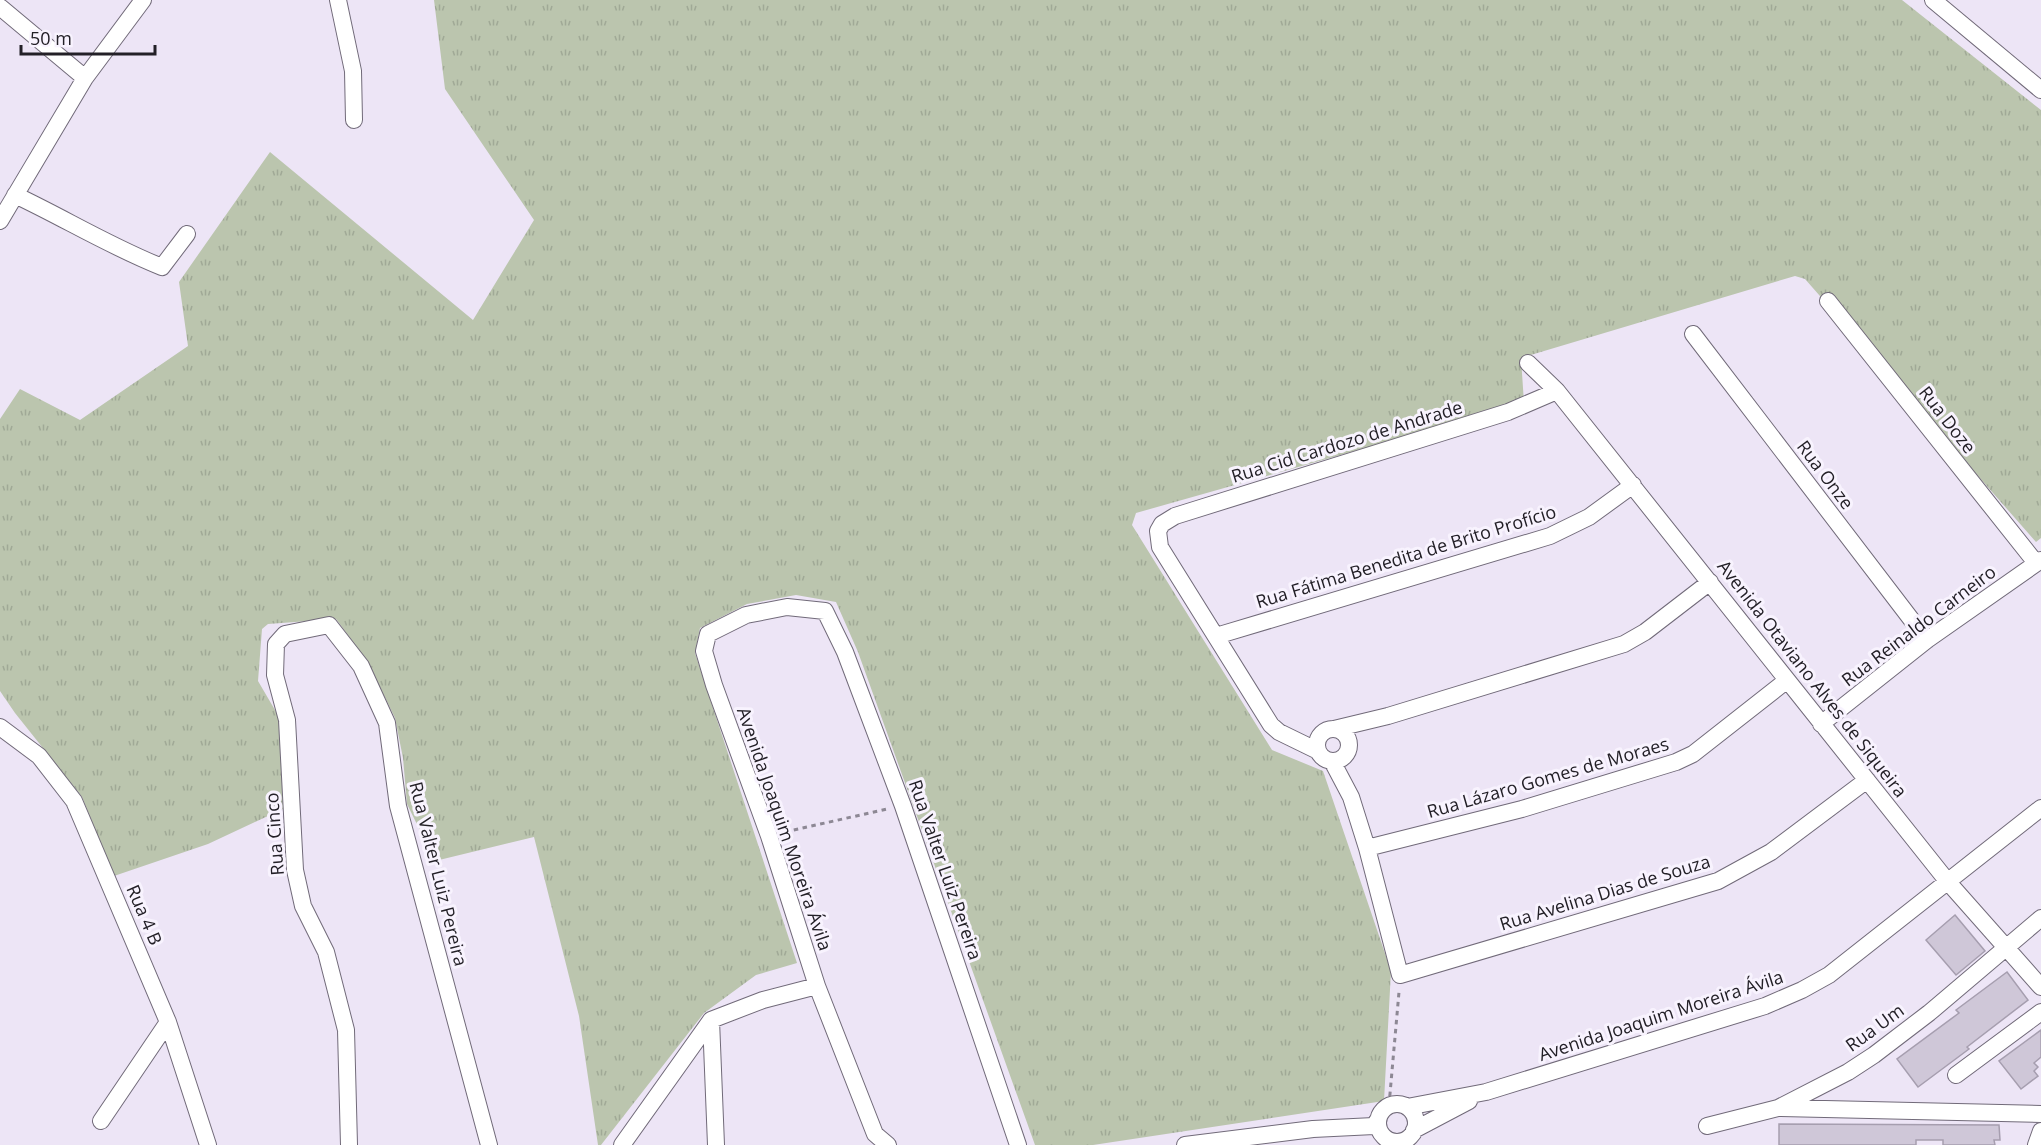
<svg xmlns="http://www.w3.org/2000/svg" width="2041" height="1145" font-family="'Open Sans',sans-serif">
<defs>
<pattern id="grass-tufts" width="24" height="20" patternUnits="userSpaceOnUse" patternTransform="scale(1.5)"><rect width="24" height="20" fill="#bbc5ae"/><path d="M3 7l-1-3M5 7V3M7 7l1-3M15 17l-1-3M17 17v-4M19 17l1-3" fill="none" stroke="#a0a996"/></pattern>
</defs>
<rect width="100%" height="100%" fill="#ede5f6"/>
<path fill="url(#grass-tufts)" d="M434 0H1902L2041 110V538L2036 542 1805 279 1795 276 1521 358 1524 403 1136 513 1132 525 1272 750 1323 771 1391 971 1384 1101 1093 1145H1035L858 652 836 602 796 595 747 604 700 628 695 653 797 963 756 975 704 1013 601 1145H598L579 1016 534 837 435 861 407 804 403 758 395 718 367 661 336 619 268 624 262 629 258 681 282 722 283 809 208 844 114 876 82 797 15 713 0 691V419L20 389 80 420 188 346 179 282 270 152 473 320 534 220 445 89Z"/>
<path fill="#cfc7d8" stroke="#a69eaf" stroke-width="1.5" d="M1955 915 1985 951 1956 975 1926 940Z
M2007 972 2028 1000 1967 1047 1969 1049 1918 1087 1897 1059 1959 1013 1956 1010Z
M2041 1030V1057L2034 1063 2038 1067 2034 1071 2038 1076 2021 1089 1999 1061Z
M1779 1124 1999 1125 2000 1140H1994L1995 1145H1943V1140H1916V1145H1779Z"/>
<g fill="none" stroke-linecap="round" stroke-linejoin="round">
<g stroke="#716a79" stroke-width="18">
<path id="minor" d="M338 0 353 71 354 120
M1933 0 2041 90
M0 7 85 78
M15 195C64 218 111 247 162 267L187 234
M0 221 85 78 143 0
M1828 301 2036 563
M1693 334 1927 640
M1528 363 1557 391 1948 882 2041 987
M1216 636 1550 536 1589 517 1633 485
M1821 724 1927 640 2041 560
M0 727 39 756 74 801 168 1022 208 1145
M1317 745a16 16 0 1 1 32 0a16 16 0 1 1-32 0Z
M1334 729 1388 716 1624 644 1645 632 1710 582
M1318 751 1279 732 1271 725 1160 547 1158 531 1162 524 1175 516 1508 412 1557 391
M1332 761 1351 797 1367 848 1400 975 1718 881 1771 852 1867 780
M1367 848 1522 809 1676 762 1693 754 1786 681
M711 1020 716 1145
M1956 1075 2041 1012
M1378 1123a19 19 0 1 1 38 0a19 19 0 1 1-38 0Z
M1407 1107 1486 1092 1765 1006 1802 990 1829 975 2041 808
M1781 1108 2041 1114
M101 1121 168 1022
M1707 1126 1778 1108 1848 1072 1874 1055 1929 1013 2041 918
M1414 1130 1469 1101
M349 1145 346 1030 326 952 303 906 295 870 287 720 275 675 276 644 285 634 329 625 361 666 387 723 398 806 489 1145
M622 1145 711 1020 763 1000 817 986
M888 1145 875 1134 817 986 769 836 714 685 704 651 708 634 746 615 787 607 825 611 845 652 903 806 1018 1145
M1185 1145 1313 1129 1374 1126 1377 1121
M2036 1145 2041 1131"/>
</g>
<path stroke="#8d8894" stroke-width="3" stroke-dasharray="4.5 4.5" stroke-linecap="butt" d="M785 832 887 809
M1389 1105 1399 992"/>
<use href="#minor" stroke="#fff" stroke-width="16"/>
</g>
<g text-anchor="middle" stroke-width="6" stroke-linejoin="round" paint-order="stroke">
<g font-size="18" fill="#232027" stroke="#f8f3fe">
<text transform="translate(1947 420) rotate(52)" y="6">Rua Doze</text>
<text transform="translate(1347 442) rotate(-17)" y="6">Rua Cid Cardozo de Andrade</text>
<text transform="translate(1825 475) rotate(53)" y="6">Rua Onze</text>
<text transform="translate(1406 557) rotate(-17)" y="6">Rua Fátima Benedita de Brito Profício</text>
<text transform="translate(1919 626) rotate(-37)" y="6">Rua Reinaldo Carneiro</text>
<text transform="translate(1812 679) rotate(52)" y="6">Avenida Otaviano Alves de Siqueira</text>
<text transform="translate(1548 778) rotate(-16)" y="6">Rua Lázaro Gomes de Moraes</text>
<text transform="translate(784 829) rotate(71)" y="6">Avenida Joaquim Moreira Ávila</text>
<text transform="translate(275 834) rotate(-94)" y="6">Rua Cinco</text>
<text transform="translate(945 870) rotate(71)" y="6">Rua Valter Luiz Pereira</text>
<text transform="translate(438 874) rotate(76)" y="6">Rua Valter Luiz Pereira</text>
<text transform="translate(1605 893) rotate(-17)" y="6">Rua Avelina Dias de Souza</text>
<text transform="translate(144 915) rotate(67)" y="6">Rua 4 B</text>
<text transform="translate(1661 1016) rotate(-18)" y="6">Avenida Joaquim Moreira Ávila</text>
<text transform="translate(1875 1028) rotate(-36)" y="6">Rua Um</text>
</g>
</g>
<path d="M21 45v9h134v-9" fill="none" stroke="#232027" stroke-width="3"/>
<text x="30" y="45" font-size="18" fill="#232027" stroke="#f8f3fe" stroke-width="4.5" paint-order="stroke">50 m</text>
</svg>
